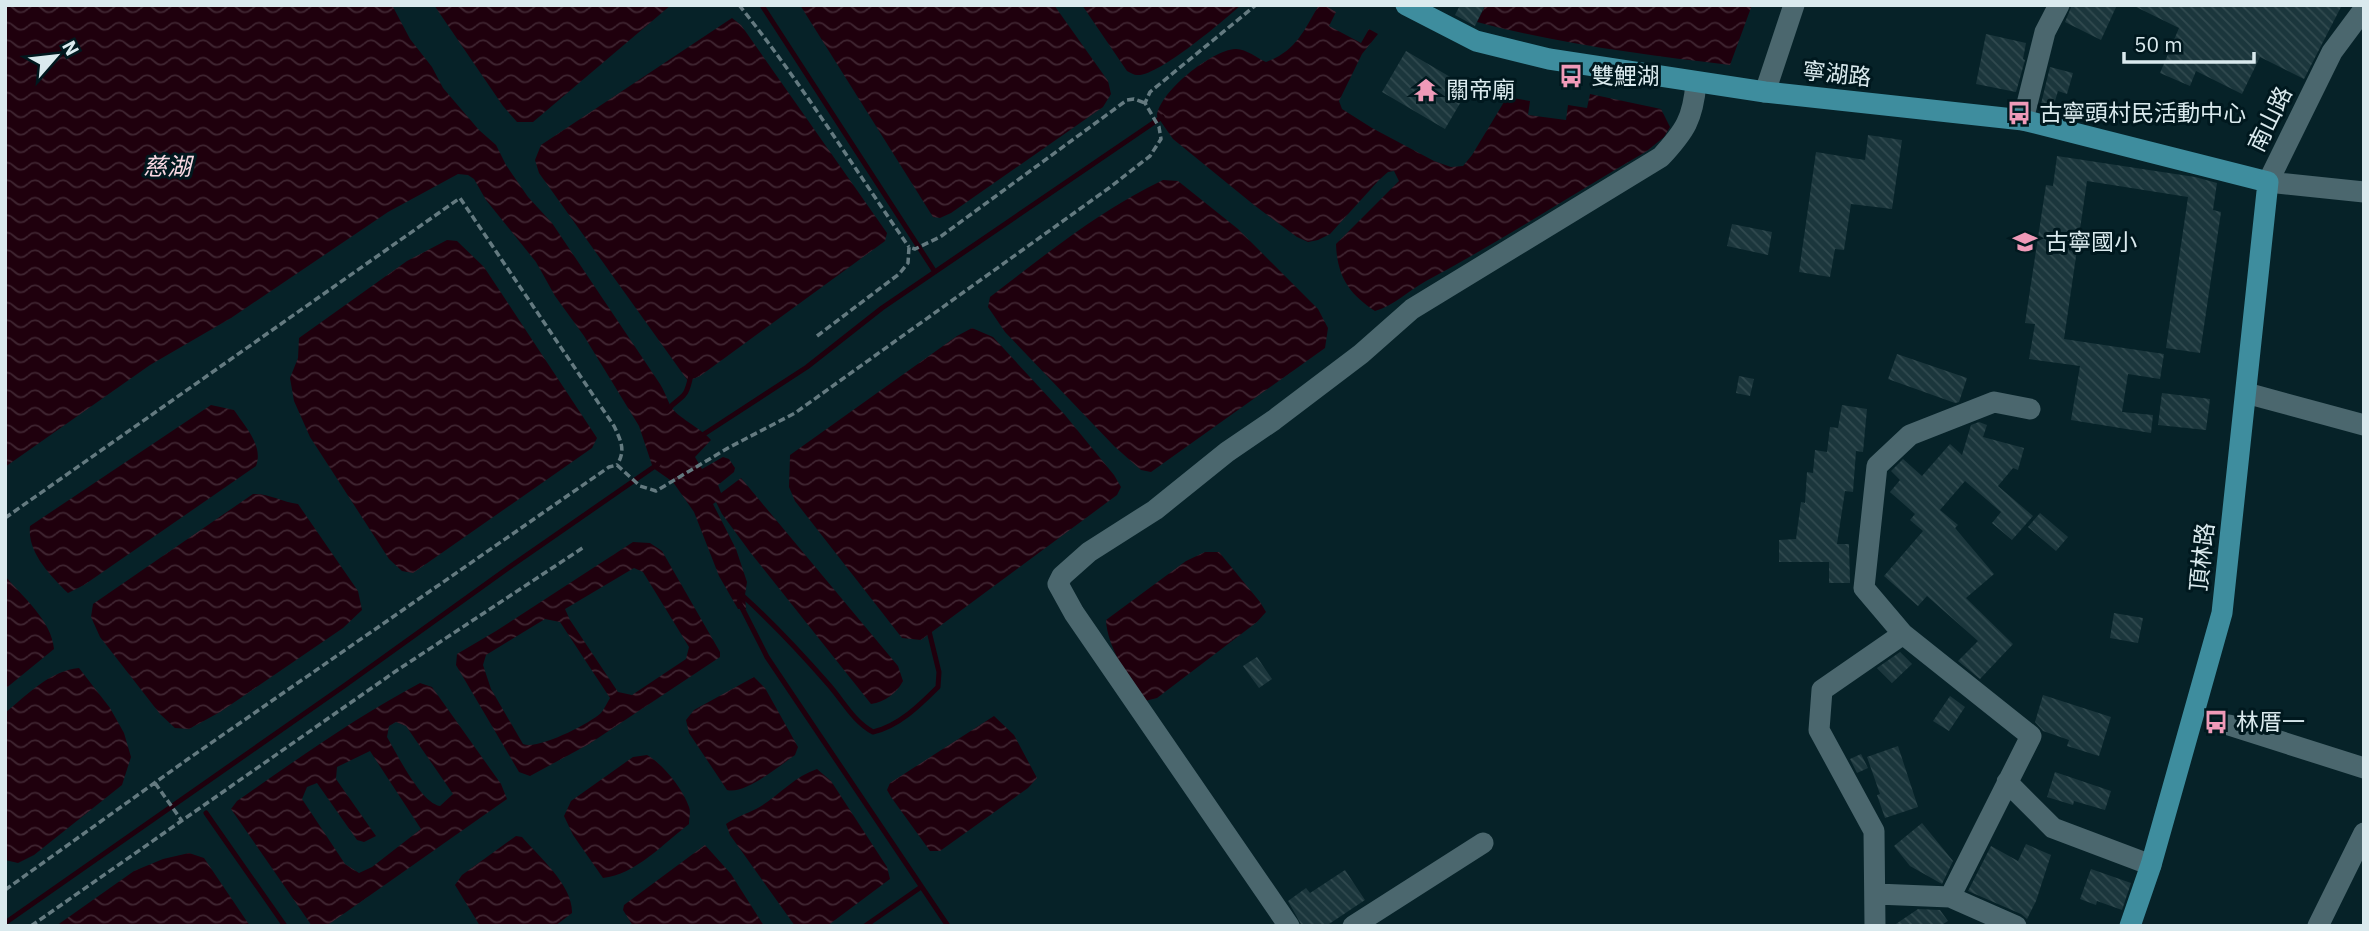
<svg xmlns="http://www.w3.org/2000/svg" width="2369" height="931" font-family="'IBM Plex Sans','Noto Sans TC',sans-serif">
<defs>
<pattern id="water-waves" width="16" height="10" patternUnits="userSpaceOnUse" patternTransform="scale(1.75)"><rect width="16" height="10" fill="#1f000d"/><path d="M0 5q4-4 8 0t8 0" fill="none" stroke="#3f2531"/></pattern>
<pattern id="building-back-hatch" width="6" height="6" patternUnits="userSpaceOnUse" patternTransform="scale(1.75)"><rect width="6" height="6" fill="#1b363c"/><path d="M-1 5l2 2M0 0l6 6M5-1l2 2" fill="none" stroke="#314a4f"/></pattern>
</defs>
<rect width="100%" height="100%" fill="#062228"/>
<path fill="url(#water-waves)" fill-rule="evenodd" d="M5 5H392L410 39 432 67 443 88 479 130 496 145 506 165 528 197 552 223 660 384C664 390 667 399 670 405 677 418 700 427 711 440L695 457 702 469 723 457 729 459 735 468 734 472 718 485 721 493 741 478 898 666 903 681C897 693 885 702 871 704L750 552 722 514 716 502 713 504 736 549 747 582 745 595 746 609H738L719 576 694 512 673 482 653 468 639 426 584 336 555 296 536 262 486 200 474 179 468 175 458 174 388 212 231 318 150 365 5 467Z
M434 5H671L533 122H517L503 106Z
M800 5H1054L1108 81 1111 94 1103 107 951 213 940 218 933 217Z
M1082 5H1241C1224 20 1158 77 1137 75 1134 75 1131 73 1127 71Z
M1319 5H1324L1336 12 1329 26 1361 43 1369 29 1378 34 1362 54 1339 101 1342 109 1372 128 1434 161 1451 167 1463 166 1472 155 1507 97 1530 101 1528 115 1566 120 1568 105 1587 108 1590 94 1661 109 1670 127 1664 137 1647 151C1573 194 1501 241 1426 281 1408 291 1395 305 1375 311 1349 294 1337 276 1336 244L1399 181 1394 171 1388 172 1379 180 1330 234 1318 240 1308 242 1297 237 1254 205 1173 139 1157 116C1159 92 1212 50 1235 49 1245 48 1257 58 1266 62 1296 51 1303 32 1319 5Z
M1480 5H1752L1730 65C1645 55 1560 44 1477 22L1484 8Z
M732 18 741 25 887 233 885 241 700 376 688 381 539 173 535 160 541 145Z
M1163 180 1178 181 1238 229 1318 309 1328 328 1325 348 1151 472 1141 470 1114 446 1005 332 988 307 990 297C1045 255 1100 210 1163 180Z
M447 240 457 241 484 267 597 438 592 448 413 573 402 571 389 559 310 437 294 401 290 378 298 358 299 338 407 261Z
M972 328 993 337 1065 415 1114 475 1121 487 1117 495 921 640 902 638 795 501 789 487 790 455 957 336Z
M211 405 234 410C244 425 264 446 256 466L84 585 68 593C50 575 27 552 30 526Z
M253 494C268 493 282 502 298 504L358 591 362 610 343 628 220 712 189 729 175 728 160 714 100 637 91 617 93 604Z
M633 542 650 543 662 551 720 652V657L589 744 530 776 519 772 456 665 457 654 496 631ZM634 568 643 572 689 647 686 659 632 695 618 692 570 620 565 609ZM545 619 560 622 610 698C607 703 604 709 601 713 589 724 538 750 523 744L491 689 483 665 486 655Z
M1205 552H1219L1260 602 1266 612 1257 622 1157 698 1145 701C1129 679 1107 647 1106 620L1186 561Z
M5 576C22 596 52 621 54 649L5 689Z
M79 668 110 708 124 733 131 757 122 785 34 855 18 863 5 860V713C27 695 49 671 79 668Z
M754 677 765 688 798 747 795 755C779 766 745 795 727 790L689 733 686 720 694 710Z
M420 683 432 687 501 784 507 799 332 922 325 926H312L231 809 237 801C296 760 356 717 420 683ZM396 722 406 726 453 794 440 806C421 803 397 754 387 737L389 726ZM370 751 421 829 372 867 359 873 345 864 302 799 307 787 317 783 357 840 364 842 376 836 336 779 337 767Z
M994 716 1014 735 1037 778 1028 788 940 851H930L891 797 887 790 890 783Z
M647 755C663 764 683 789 689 807 691 812 689 818 689 824 664 843 635 875 603 878L573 835 564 816 571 801 633 757Z
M817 769 831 781 887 867 890 879 827 926H795L730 835 726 824C736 817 746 814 756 809 778 797 793 777 817 769Z
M516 836 522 837C539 857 573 885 572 913L555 926H480L455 885 462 875Z
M705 845 731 874 764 926H633L623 910 624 905Z
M189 853 204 858 250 926H56L134 871 163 859Z"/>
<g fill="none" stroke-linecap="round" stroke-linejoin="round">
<path stroke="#1f000d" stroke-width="5" d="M763 7 935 272
M667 411C681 393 685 404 691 375
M701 436 807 367 882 308 1162 117
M742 595C773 623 801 653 829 685 843 701 854 722 873 732 899 726 920 705 938 687L939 672 928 627
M739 602 767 657 948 926
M206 813 285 926
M5 923 344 686 511 566 658 464
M865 926 921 887"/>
</g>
<path fill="url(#building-back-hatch)" d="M1460 5H1485L1475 26 1455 15Z
M2072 5H2117L2101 40 2065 22Z
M2132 5H2342L2304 79 2260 57 2242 94 2196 71 2190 86 2160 73 2179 28Z
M1986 34 2026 43 2023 59 2025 60 2016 92 1976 84Z
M1406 51 1469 88 1445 129 1382 92Z
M2050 67 2073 73 2067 94 2058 91 2052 111 2040 108Z
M1868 135 1902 140 1892 209 1851 204 1844 250 1835 249 1830 277 1799 272 1816 152 1865 160Z
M2057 156 2195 177 2217 183 2213 210 2221 212 2200 353 2166 348 2188 197 2087 181 2064 339 2164 354 2160 379 2128 374 2122 412 2153 415 2151 433 2071 420 2080 366 2029 359 2035 324 2025 323 2046 185 2053 186Z
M1732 224 1772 232 1768 255 1727 246Z
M1897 354 1967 378 1959 402 1955 403 1888 379Z
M1739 376 1754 379 1750 396 1736 393Z
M2162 393 2210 399 2206 430 2158 425Z
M1842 405 1867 409 1863 452 1856 451 1853 492 1845 491 1837 544H1849L1850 583H1829V562H1779V540L1796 539 1801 502 1805 503 1807 472 1813 473 1815 450 1827 452 1830 427 1838 428Z
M1979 422 1987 425 1983 437 2024 448 2018 470 2013 468 1998 486 2033 516 2012 540 1992 523 2001 512 1965 481 1940 510 1958 525 1955 528 1994 574 1966 598 2013 644 1980 679 1958 661 1978 641 1927 596 1918 606 1884 576 1923 531 1910 520 1915 514 1890 492 1900 480 1891 471 1903 459 1922 476 1950 444 1962 455 1971 425Z
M2040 513 2068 537 2056 551 2028 527Z
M2114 613 2143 618 2138 643 2110 638Z
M1900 652 1912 664 1892 683 1877 668Z
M1257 657 1272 679 1259 688 1243 666Z
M2043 695 2111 717 2099 756 2067 746 2069 740 2043 731 2035 722Z
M1950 696 1965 707 1949 731 1933 721Z
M1898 746 1918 807 1885 818 1877 795 1880 794 1867 757Z
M1861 754 1868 768 1857 773 1850 759Z
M2055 772 2111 791 2105 810 2074 801 2073 805 2047 797Z
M1922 823 1953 861 1942 884 1910 866 1894 846Z
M2026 844 2051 855 2036 901 2027 919 2021 914 1968 891 1991 846 2018 861Z
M2091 869 2131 883 2122 910 2097 901 2096 905 2080 899Z
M1345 870 1365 900 1326 926H1302L1288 901 1306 888 1310 893Z
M1918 909 1940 910 1948 921 1940 926H1893Z"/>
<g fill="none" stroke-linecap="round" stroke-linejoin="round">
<path stroke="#647a80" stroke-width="3.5" stroke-dasharray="7 3.5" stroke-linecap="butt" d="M739 5C801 82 853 167 909 247
M817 336 899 274 908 263 909 247 915 249 940 237 1127 100 1134 99 1145 103
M5 518 460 198 614 426C621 441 626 450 617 465
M155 783 182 821
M5 890 188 759 609 467 617 465 640 486 656 491 728 448 795 413 1109 188 1150 156 1161 139 1159 127 1145 103 1150 92 1256 5
M31 926 396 671 584 547"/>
<path stroke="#4b676e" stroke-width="21" d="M2364 9 2332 52 2268 182 2364 192
M1765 92 1794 5
M2023 120 2045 32 2059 5
M2246 393 2364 425
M1903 634 2031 736 1950 897
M2229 725 2364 768
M2007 782 2053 828 2151 865
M1876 894 1950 897 2016 926
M1289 926 1074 613 1058 584 1062 576 1089 552 1155 510 1227 452 1274 420 1361 354 1412 309 1661 157C1685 131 1693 119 1696 83
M1353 926 1483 843
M1875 926 1874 831 1819 730 1822 690 1903 634 1864 588 1877 466 1910 435 1994 402 2030 409
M2318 926 2364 833"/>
<path stroke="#3e8d9e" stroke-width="21" d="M1406 5 1476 41 1549 59 1765 92 2023 120 2268 182 2222 613 2151 865 2130 926"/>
</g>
<defs>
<g id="bus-bare" transform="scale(1.89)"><path d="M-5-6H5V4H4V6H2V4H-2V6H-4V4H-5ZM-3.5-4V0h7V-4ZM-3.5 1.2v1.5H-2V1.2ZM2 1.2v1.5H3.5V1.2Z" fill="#ef9ab8" stroke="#00181e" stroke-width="2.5" paint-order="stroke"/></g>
<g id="temple-bare" transform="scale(1.89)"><path d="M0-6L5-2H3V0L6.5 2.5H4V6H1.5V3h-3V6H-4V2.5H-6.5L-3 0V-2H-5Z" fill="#ef9ab8" stroke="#00181e" stroke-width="2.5" paint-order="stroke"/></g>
<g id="school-bare" transform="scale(1.89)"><path d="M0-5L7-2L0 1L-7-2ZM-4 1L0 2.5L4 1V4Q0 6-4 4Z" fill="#ef9ab8" stroke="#00181e" stroke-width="2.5" paint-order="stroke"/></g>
</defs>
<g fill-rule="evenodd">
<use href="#bus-bare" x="1571" y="76"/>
<use href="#temple-bare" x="1426" y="90"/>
<use href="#bus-bare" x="2019" y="113"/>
<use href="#school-bare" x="2025" y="242"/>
<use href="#bus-bare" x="2216" y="722"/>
</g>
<g text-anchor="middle" stroke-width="6" stroke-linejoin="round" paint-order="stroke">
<g font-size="23" fill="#daeaee" stroke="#00181e">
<text transform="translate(1837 74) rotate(6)" y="8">寧湖路</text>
<text transform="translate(2270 119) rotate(-64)" y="8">南山路</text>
<text transform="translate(2202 557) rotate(-84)" y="8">頂林路</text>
</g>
<g font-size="23" fill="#daeaee" stroke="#00181e" text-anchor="start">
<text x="1591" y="84">雙鯉湖</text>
<text x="1446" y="98">關帝廟</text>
<text x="2039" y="121">古寧頭村民活動中心</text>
<text x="2045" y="250">古寧國小</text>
<text x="2236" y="730">林厝一</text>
</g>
<g font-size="24" font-style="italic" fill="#f8d8e2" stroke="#00181e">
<text x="167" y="175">慈湖</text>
</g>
</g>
<rect width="2369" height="931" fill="none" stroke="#daeaee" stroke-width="14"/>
<g transform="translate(56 56) rotate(62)" stroke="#00181e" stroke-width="5" paint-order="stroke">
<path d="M0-5L12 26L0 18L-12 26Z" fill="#daeaee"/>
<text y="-10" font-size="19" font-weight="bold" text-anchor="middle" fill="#daeaee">N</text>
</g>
<path d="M2124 52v10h130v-10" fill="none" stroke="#daeaee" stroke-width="3.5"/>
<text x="2134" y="52" font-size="21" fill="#daeaee" stroke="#00181e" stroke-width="5" paint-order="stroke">50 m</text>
</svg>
